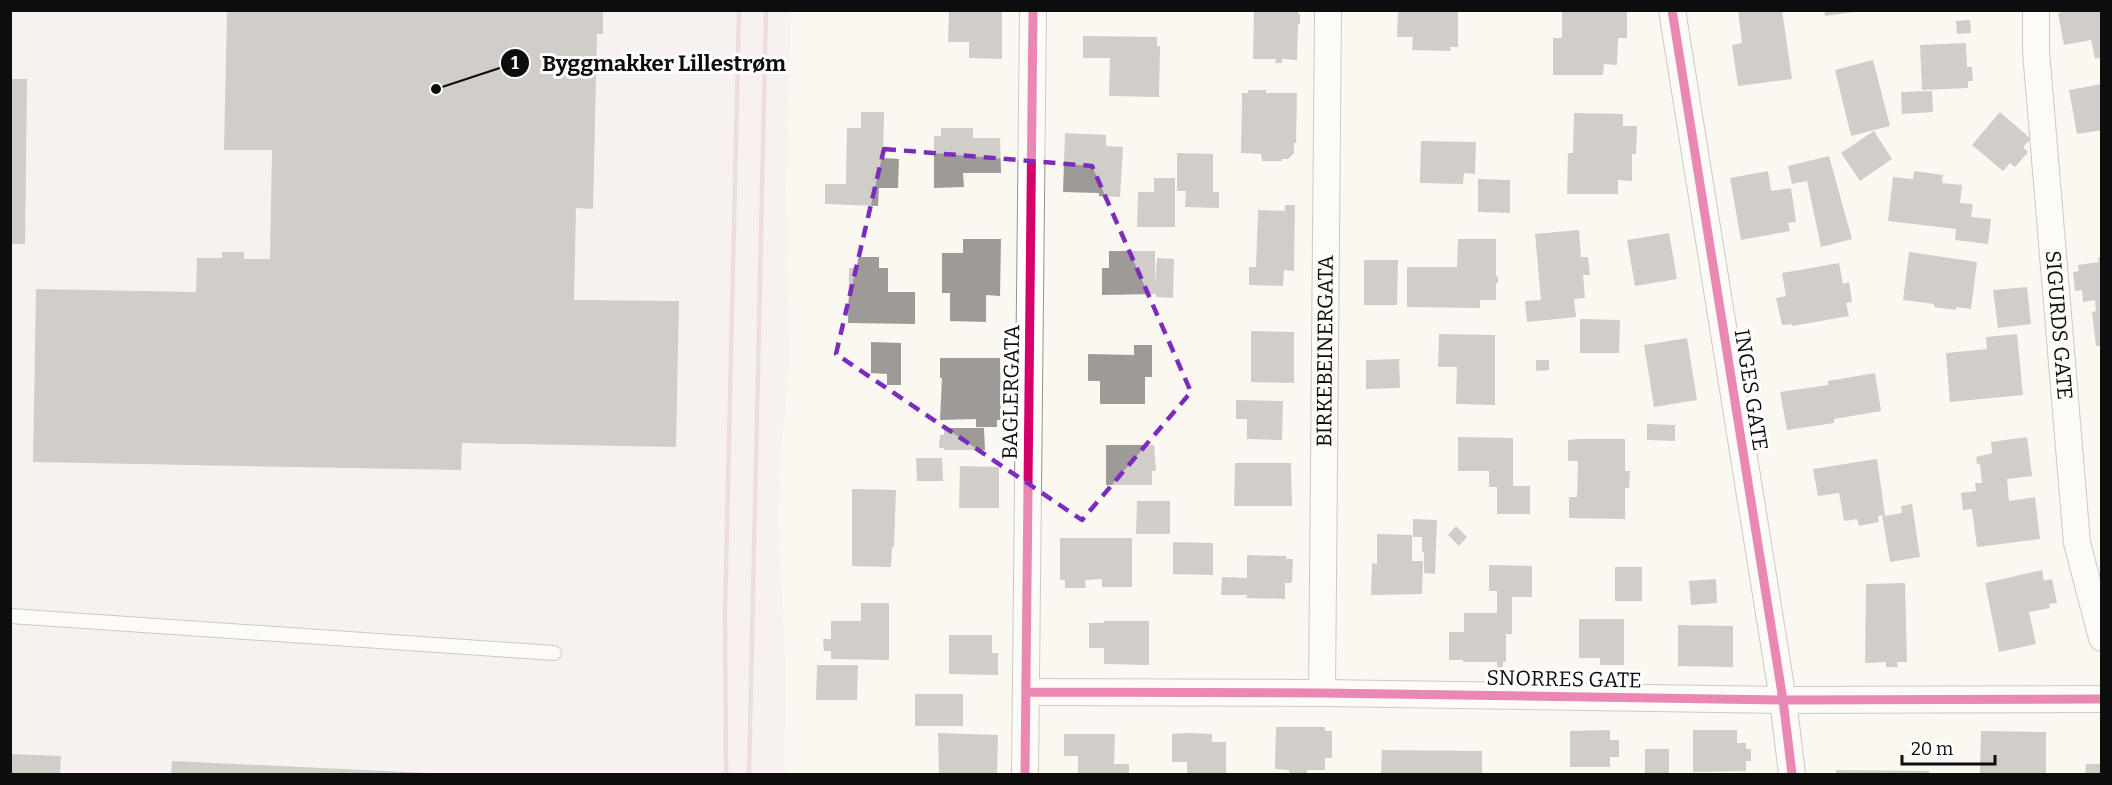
<svg xmlns="http://www.w3.org/2000/svg" width="2112" height="785" font-family="Bitter,serif">
<rect width="100%" height="100%" fill="#fbf8f1"/>
<path fill="#f2ebef" d="M10 11H791L786 190 790 359 782 438 778 515 786 668 785 774H11Z"/>
<path fill="#9e9a97" d="M227 10H603V34H597L593 209 576 208 574 300 679 301 676 447 462 443 461 470 33 462 36 289 196 292 197 258H222V252H244V259H270L272 150H224Z
M949 10H1002V59L969 58V42H948Z
M1254 10H1298V14H1300V24H1298L1297 60 1282 59V63H1275L1276 59H1253Z
M1398 10H1458V47H1450L1451 51 1412 50 1413 37H1397Z
M1562 10H1627V38H1618L1617 65 1604 64 1603 75H1553V38H1562Z
M1738 10H1782L1792 79 1738 86 1732 45 1742 43Z
M1824 10H1854L1855 12 1825 16Z
M2072 10H2102V57L2095 59 2091 40 2064 45 2058 13Z
M1970 20 1971 33 1957 34 1956 21Z
M1083 36 1157 37V46H1160L1159 97 1109 96 1110 58H1083Z
M1966 43 1967 67H1972L1973 81H1968V88L1922 90 1920 45Z
M1873 60 1890 126 1851 136 1835 70Z
M10 79H27L25 244H10Z
M2102 84V130L2077 134 2069 90Z
M1248 90H1266V93H1297L1296 143H1294V153L1288 159H1282V161H1262L1261 154 1241 153 1242 93H1248Z
M1932 91 1933 112 1902 114 1901 92Z
M861 112H884L883 158 899 159 898 188H879L878 206 825 204V184H846L847 128H861Z
M2000 112 2031 139 2023 147 2028 152 2015 167 2010 163 2003 171 1972 145Z
M1574 113 1623 114V126H1637L1636 154H1632V181L1618 180V194H1567L1568 153H1573Z
M941 128H973V138H1000L1001 173H963L964 187 934 188V136H941Z
M1874 131 1892 159 1860 181 1841 153Z
M1065 133 1106 135V146L1123 147 1120 197 1099 196V193L1063 192Z
M1421 141 1476 142 1475 174 1464 173 1463 184 1420 183Z
M1177 153 1213 154V192H1219V208L1185 207 1186 191H1177Z
M1829 156 1852 239 1821 247 1807 181 1792 184 1788 166Z
M1768 171 1771 191 1791 188 1796 222 1788 223 1790 231 1741 240 1730 178Z
M1914 171 1943 175 1942 183 1962 185 1960 203 1973 204 1971 217 1991 219 1988 244 1955 240 1956 229 1888 221 1893 177 1913 179Z
M1154 178H1175V227H1137L1138 192H1154Z
M1478 179 1510 180V213L1478 212Z
M1285 205H1295L1294 271 1284 270 1283 286 1249 285V267H1256L1258 210 1285 211Z
M1579 230 1581 257H1588L1590 275H1583L1585 298 1574 299 1576 317 1527 322 1525 301 1541 300 1535 234Z
M1669 233 1677 279 1635 286 1627 240Z
M963 239H1001L1000 296 986 295V322L950 321V293H942V253H963Z
M1458 239H1496V277L1498 276V283H1496V300H1480V308L1407 307V267H1457Z
M1109 251H1155V284L1157 258 1174 259 1173 298 1156 297V294L1102 295V268H1109Z
M1909 252 1977 262 1971 309 1956 307V310L1934 307V304L1903 300Z
M858 257H879V268H888V292H915V324L848 323 849 268H857Z
M2102 257V346H2096L2092 312 2096 311 2095 300 2083 302 2082 290 2075 291 2073 272 2079 271 2078 265 2099 262 2098 258Z
M1364 260H1398L1397 305H1364Z
M1839 263 1843 284 1849 282 1852 302 1846 303 1849 316 1792 326 1791 324 1782 325 1776 298 1786 296 1782 273Z
M2027 287 2031 324 1998 328 1993 290Z
M1580 319 1620 320 1619 353H1580Z
M1251 331 1294 332V383L1251 382Z
M1439 334 1495 335V405L1456 404 1457 367H1438Z
M2017 334 2023 395 1950 402 1946 353 1987 349 1986 337Z
M1687 338 1697 400 1654 407 1644 345Z
M871 342 901 343V385H887V374L871 373Z
M1134 345H1152V377H1145V404H1100V381H1088V354L1134 355Z
M940 358H1000L1001 420H997V427H976V419L940 420 942 378H940Z
M1399 359 1400 388 1366 389V360Z
M1536 360H1549V370L1536 371Z
M1875 373 1881 411 1834 419V423L1787 430 1780 392 1828 385V381Z
M1236 400 1283 401 1282 440 1247 439V419H1236Z
M1647 424 1675 425V441L1647 440Z
M944 428H984L985 450H944V448H939L940 435H944Z
M1458 437 1513 438V486H1530V514H1497V487H1489V471H1458Z
M2027 437 2032 476 2007 479 2009 501 2035 497 2040 539 1977 547 1972 509 1963 510 1961 493 1976 491 1975 483H1982L1980 464H1977L1976 457 1992 453 1991 442Z
M1578 439H1625V471H1630L1629 488H1625V519L1569 518V497H1577L1578 461H1568V440Z
M1106 445H1154L1156 471H1152V485H1106Z
M916 458H942L943 481H917Z
M1877 459 1885 516 1902 513 1901 506 1912 504 1920 557 1890 562 1882 515 1878 516 1879 522 1859 526 1857 519 1844 521 1839 493 1818 496 1813 469Z
M1235 463H1291L1292 506H1234Z
M960 466 999 467V508H959Z
M852 489 896 490 894 547H892L891 567 852 566Z
M1137 501H1170V534H1136Z
M1413 519 1437 520 1435 574 1424 573V552H1422V537H1413Z
M1456 526 1467 537 1459 546 1448 535Z
M1377 534 1412 535V561H1423L1422 594 1371 595 1372 563 1377 564Z
M1060 538H1132V587H1102V579L1085 580 1086 588H1065V580H1060Z
M1173 542 1213 543V575L1173 574Z
M1247 555 1286 556V559H1293L1292 581 1291 583H1285V599L1246 598 1247 595H1221L1222 577 1247 578Z
M1489 565 1532 566V597H1512V634H1506V662H1503V669L1497 668V662H1463V660H1449V632H1464V613H1497V591H1489Z
M1615 567H1642V601H1615Z
M2042 570 2044 581 2052 579 2057 603 2049 604 2050 608 2029 612 2036 644 1999 652 1985 583Z
M1716 579 1717 603 1691 605 1689 581Z
M1905 583 1907 662H1897L1898 667H1886V662L1865 663 1866 584Z
M861 603H889V660L831 659V651H824L823 639H831V621H861Z
M1579 619H1624V665H1600V658H1579Z
M1104 621H1149V665L1104 664V648H1089V623H1104Z
M1678 625 1733 626V667L1678 666Z
M949 635H992V653H998V675L949 674Z
M817 665H858L857 700H816Z
M915 694H963V726H915Z
M1276 727H1325V731H1332V758H1325V770H1307V774H1289V770L1275 769Z
M1610 730V740H1619V757H1610V767H1570V731Z
M1693 730H1737V743H1746V749H1751V761H1746V771L1693 772Z
M1981 731 2046 732V774H1980Z
M938 733 998 735 997 774H939Z
M1187 733 1212 734V742H1226V774H1187V762H1172V734Z
M1064 734H1115L1114 764H1129V774H1078V756H1064Z
M1645 749H1669V774H1645Z
M1382 750 1482 751V774H1381Z
M10 754 61 756 60 774H10Z
M172 761 428 773V774H171Z
M2086 764H2102V774H2085Z
M1836 770 1929 771V774H1836Z"/>
<g fill="none" stroke-linecap="round" stroke-linejoin="round">
<g stroke="#949390" stroke-width="16">
<path id="lane" d="M10 616 554 653"/>
</g>
<g stroke="#949390" stroke-width="28">
<g id="street">
<path d="M1672 10 1783 700 1792 774"/>
<path id="s1" d="M2036 10V51L2077 543 2102 638"/>
<path d="M1026 692 1322 693 1783 700 2102 699"/>
<path id="s2" d="M1322 693 1328 10"/>
<path d="M1025 774 1033 10"/>
</g>
</g>
<use href="#lane" stroke="#fefefd" stroke-width="14"/>
<use href="#street" stroke="#fefefd" stroke-width="26"/>
<path stroke="#d9c2c5" stroke-width="4.5" d="M726 774 725 612 739 10
M749 774 766 10"/>
<g stroke="#fff" stroke-width="13">
<path id="cycleway" d="M1672 10 1783 700 1792 774
M1026 692 1322 693 1783 700 2102 699
M1025 774 1033 10"/>
</g>
<use href="#cycleway" stroke="#d6006c" stroke-width="9"/>
</g>
<path d="M0 0H2112V785H0ZM884 149 1092 166 1191 392 1082 520 836 354Z" fill="#fbf8f1" fill-opacity=".55" fill-rule="evenodd"/>
<path fill="none" stroke="#7b2cbf" stroke-width="4.5" stroke-dasharray="12 8" stroke-linejoin="round" d="M884 149 1092 166 1191 392 1082 520 836 354Z"/>
<g text-anchor="middle" stroke-width="6" stroke-linejoin="round" paint-order="stroke">
<g font-size="21" fill="#0d0d0d" stroke="#fff">
<text dy="7" stroke="none"><textPath href="#s1" startOffset="316">SIGURDS GATE</textPath></text>
<text dy="7" stroke="none"><textPath href="#s2" startOffset="342">BIRKEBEINERGATA</textPath></text>
<text transform="translate(1751 390) rotate(81)" y="7">INGES GATE</text>
<text transform="translate(1011 392) rotate(-89)" y="7">BAGLERGATA</text>
<text transform="translate(1564 679) rotate(1)" y="7">SNORRES GATE</text>
</g>
</g>
<path fill="none" stroke="#0d0d0d" stroke-width="2" d="M436 89L515 63"/>
<g fill="#0d0d0d" stroke="#fff" stroke-width="2">
<circle cx="436" cy="89" r="6"/>
<circle cx="515" cy="63" r="15"/>
</g>
<g font-size="18" text-anchor="middle" font-weight="bold" fill="#fff">
<text x="515" y="69">1</text>
</g>
<g font-size="22" text-anchor="middle" font-weight="bold" fill="#0d0d0d" stroke="#fff" stroke-width="6" stroke-linejoin="round" paint-order="stroke">
<text x="664" y="71">Byggmakker Lillestrøm</text>
</g>
<rect width="2112" height="785" fill="none" stroke="#0d0d0d" stroke-width="24"/>
<path d="M1902 755v9h93v-9" fill="none" stroke="#0d0d0d" stroke-width="3"/>
<text x="1911" y="755" font-size="18" fill="#0d0d0d" stroke="#ffffff" stroke-width="4.5" paint-order="stroke">20 m</text>
</svg>
